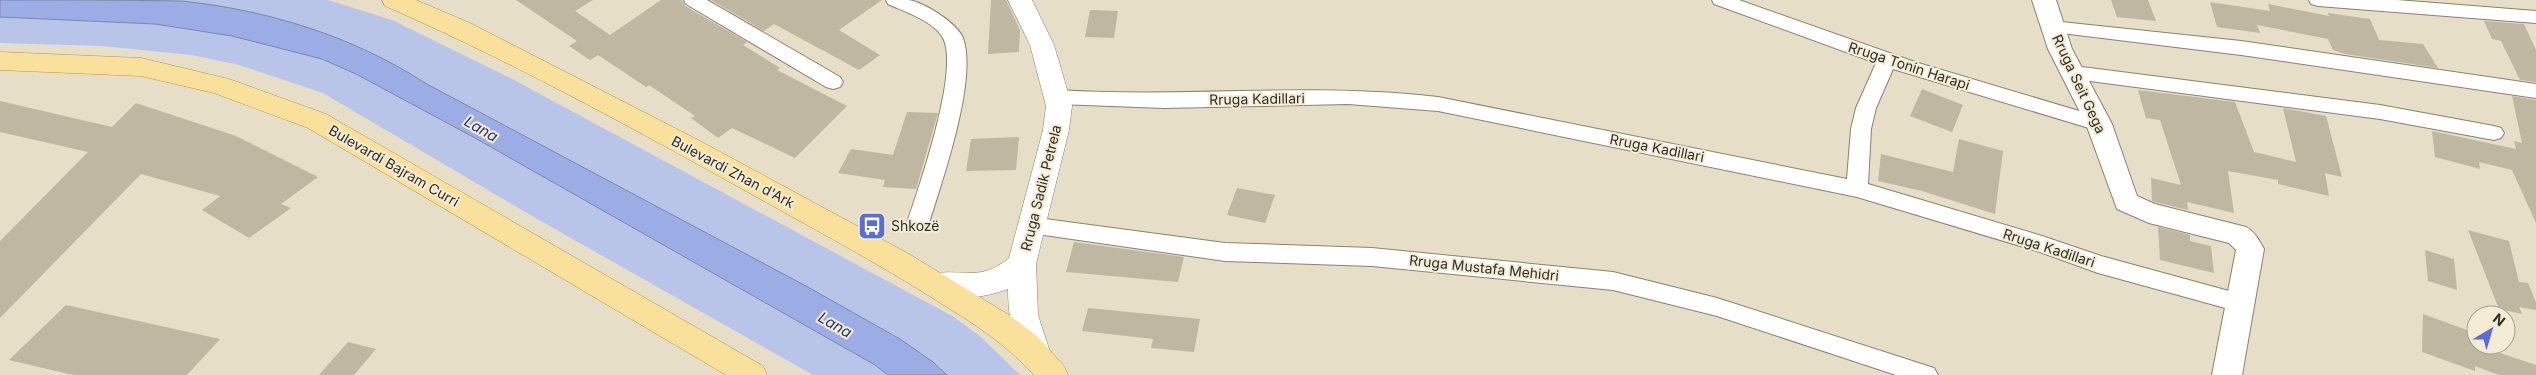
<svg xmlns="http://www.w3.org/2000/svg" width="2536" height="375" font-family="Inter,sans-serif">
<rect width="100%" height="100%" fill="#e7dec8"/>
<path fill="#b9c4e9" d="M130 0H328L392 20 514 80 954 317 982 338 1020 375H947L933 362 900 339 806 286 425 83C337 26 234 2 130 0Z
M0 17 155 24 232 36 322 59 356 74 475 138 875 365 888 375H813L539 220 323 93 239 65 192 55 102 46 0 43Z"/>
<path fill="#9cace4" stroke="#7c86ab" d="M0 0C59 0 123 0 182 1 267 10 353 36 425 83L806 286 900 339 933 362 947 375H888L875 365 475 138 356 74 322 59 232 36 155 24 0 17Z"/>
<path fill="#bfb7a2" d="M516 0H593L575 11 610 35 661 0H682L685 6 747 42 743 45 780 68 777 70 847 106 795 158 732 128 718 138 691 118 695 116 649 85 646 87 598 55 590 60 569 46 577 41Z
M711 0H882L839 30 880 55 859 70 774 24 764 31Z
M991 0H1006L1020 30 1019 52 988 54Z
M2111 0H2148L2156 21 2117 17Z
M2210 2 2270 11 2268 4 2329 16 2328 13 2370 19 2379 40 2423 44 2438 68 2345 54 2333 50 2328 39 2257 25 2260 33 2217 27Z
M1090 10 1118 11 1114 38 1085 37Z
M2484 21 2524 24 2536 50V82L2520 80 2501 41 2492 39Z
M1922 89 1963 105 1952 132 1910 116Z
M2138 90 2235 102 2254 152 2296 162 2283 108 2326 116 2342 177 2325 173 2329 196 2278 184V180L2228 171 2234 213 2187 202 2188 210 2155 202 2152 201 2151 178 2181 185 2160 120 2146 118Z
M2512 96 2536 100V223L2512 170 2479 162 2480 169 2435 157 2432 131 2516 149 2514 141 2522 143Z
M0 101 112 127 136 103 236 136 318 177 281 204 291 208 249 238 202 210 220 196 141 174 0 318V241L88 152 0 132Z
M907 112 938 113 916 189 883 187 885 180 838 173 851 149 893 155Z
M1019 137 1016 170 966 171 971 139Z
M1959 139 2003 151 1995 214 1922 191 1878 181 1881 154 1953 172Z
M1237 188 1275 195 1265 223 1227 215Z
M2158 227 2190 235V241L2211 246 2214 273 2160 260Z
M2468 230 2509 241 2519 282 2528 283 2536 302V310L2519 307 2522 314 2499 309Z
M1074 242 1184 257 1178 282 1066 272Z
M2425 250 2454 259 2457 290 2428 281Z
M66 305 220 339 187 375H73L9 360Z
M1088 308 1200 319 1194 352 1151 348 1153 339 1082 331Z
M2423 314 2475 333 2476 345 2536 365V375H2499L2475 366V371L2422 352Z
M348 342 376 349 354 375H319Z"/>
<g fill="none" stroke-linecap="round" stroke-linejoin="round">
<g stroke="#8a826e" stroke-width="2">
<path id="minor" d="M684 0H707L840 77 843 82 840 87 833 89 826 87 686 4Z
M886 0C893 0 901 0 908 0 924 2 957 23 963 38 978 79 942 181 929 223L926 229 918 231 910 229 907 223C919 187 960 70 943 38 934 21 905 12 888 4Z
M1712 0H1739L1915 62 2106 119 2109 124 2106 129 2099 131 1893 69 1876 108 1871 129 1868 184 2042 236 2101 256 2240 294 2248 297 2251 303 2248 309 2240 312 2098 273 2037 251 1857 197 1438 111 1348 104 1164 108 1058 104 1051 102 1048 97 1051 92 1058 90C1185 98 1312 82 1438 97L1847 179 1851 129 1856 108 1876 63 1714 4Z
M2309 0H2397L2536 11V23L2318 6 2311 4Z
M2052 21 2241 41 2536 84V98L2241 55 2045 31 2042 27 2045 23Z
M2074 66 2380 105 2494 126 2501 128 2504 133 2501 138 2494 140 2380 119 2067 78 2064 73 2067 68Z
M1030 217 1225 243 1372 248 1613 272 1717 298 1934 368 1938 375H1896L1717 316 1613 290 1372 266 1225 261 1030 233 1022 231 1019 225 1022 219Z"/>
</g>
<g stroke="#8a826e" stroke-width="2">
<path id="tertiary" d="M2032 0H2056L2072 49 2112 124 2137 196 2155 204 2246 227C2255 232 2259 240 2264 249L2242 375H2212L2236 250 2229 243 2149 223 2117 209 2086 124 2048 49Z"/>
</g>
<g stroke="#8a826e" stroke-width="1">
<path id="secondary" d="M1008 0H1032L1054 45 1072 106 1069 130 1036 264 1038 315 1051 355 1047 364 1036 368 1025 364C1013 340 1008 315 1008 289 982 299 950 301 924 292L919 284 924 276C957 265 977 285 1009 258L1043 130 1046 106 1030 45Z"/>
</g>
<g stroke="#b29546" stroke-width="1">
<path id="primary" d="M382 0H416L470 23 700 141 909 254 1009 315 1037 336 1064 366 1068 375H1034C1007 345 976 325 942 304 895 274 847 247 798 220 663 145 527 68 385 6Z
M0 52 141 58 229 79 326 114 763 366 767 375H726L308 128 214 93 141 76 0 70Z"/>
</g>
<use href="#minor" fill="#fff" fill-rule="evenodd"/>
<use href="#tertiary" fill="#fff" fill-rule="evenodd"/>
<use href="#secondary" fill="#fff" fill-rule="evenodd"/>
<use href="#primary" fill="#fae19b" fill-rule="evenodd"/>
</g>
<defs>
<g id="bus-square" transform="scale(1.4375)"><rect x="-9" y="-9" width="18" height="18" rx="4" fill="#586ce2" stroke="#f4ecd5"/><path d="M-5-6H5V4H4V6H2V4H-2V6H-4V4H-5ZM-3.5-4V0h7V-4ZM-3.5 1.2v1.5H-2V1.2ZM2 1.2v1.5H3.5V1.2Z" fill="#fff"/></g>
</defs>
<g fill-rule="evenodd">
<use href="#bus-square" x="872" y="226"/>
</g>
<g text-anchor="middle" stroke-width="4" stroke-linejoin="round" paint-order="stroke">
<g font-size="14" fill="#312e25" stroke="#f4ecd5">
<text transform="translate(1909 66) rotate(18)" y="5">Rruga Tonin Harapi</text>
<text transform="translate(2079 84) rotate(65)" y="5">Rruga Seit Gega</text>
<text transform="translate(1257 99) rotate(-1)" y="5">Rruga Kadillari</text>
<text transform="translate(1657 148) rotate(11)" y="5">Rruga Kadillari</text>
<text transform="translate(394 166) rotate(30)" y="5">Bulevardi Bajram Curri</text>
<text transform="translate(733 172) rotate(28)" y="5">Bulevardi Zhan d'Ark</text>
<text transform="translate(1041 188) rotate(-76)" y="5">Rruga Sadik Petrela</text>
<text transform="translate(2049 248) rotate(18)" y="5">Rruga Kadillari</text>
<text transform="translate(1484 268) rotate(6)" y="5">Rruga Mustafa Mehidri</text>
</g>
<g font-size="14" fill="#312e25" stroke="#f4ecd5" text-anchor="start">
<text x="891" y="231">Shkozë</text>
</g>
<g font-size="15" font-style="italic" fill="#2c3779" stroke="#f4ecd5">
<text transform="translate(481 129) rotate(30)" y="5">Lana</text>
<text transform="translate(835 325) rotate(30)" y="5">Lana</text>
</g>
</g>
<g transform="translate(2491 330) rotate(38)"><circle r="24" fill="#f4ecd5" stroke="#a6a08f"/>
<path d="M0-4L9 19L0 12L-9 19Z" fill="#586ce2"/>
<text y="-8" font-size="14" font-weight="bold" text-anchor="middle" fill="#312e25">N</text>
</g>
</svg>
